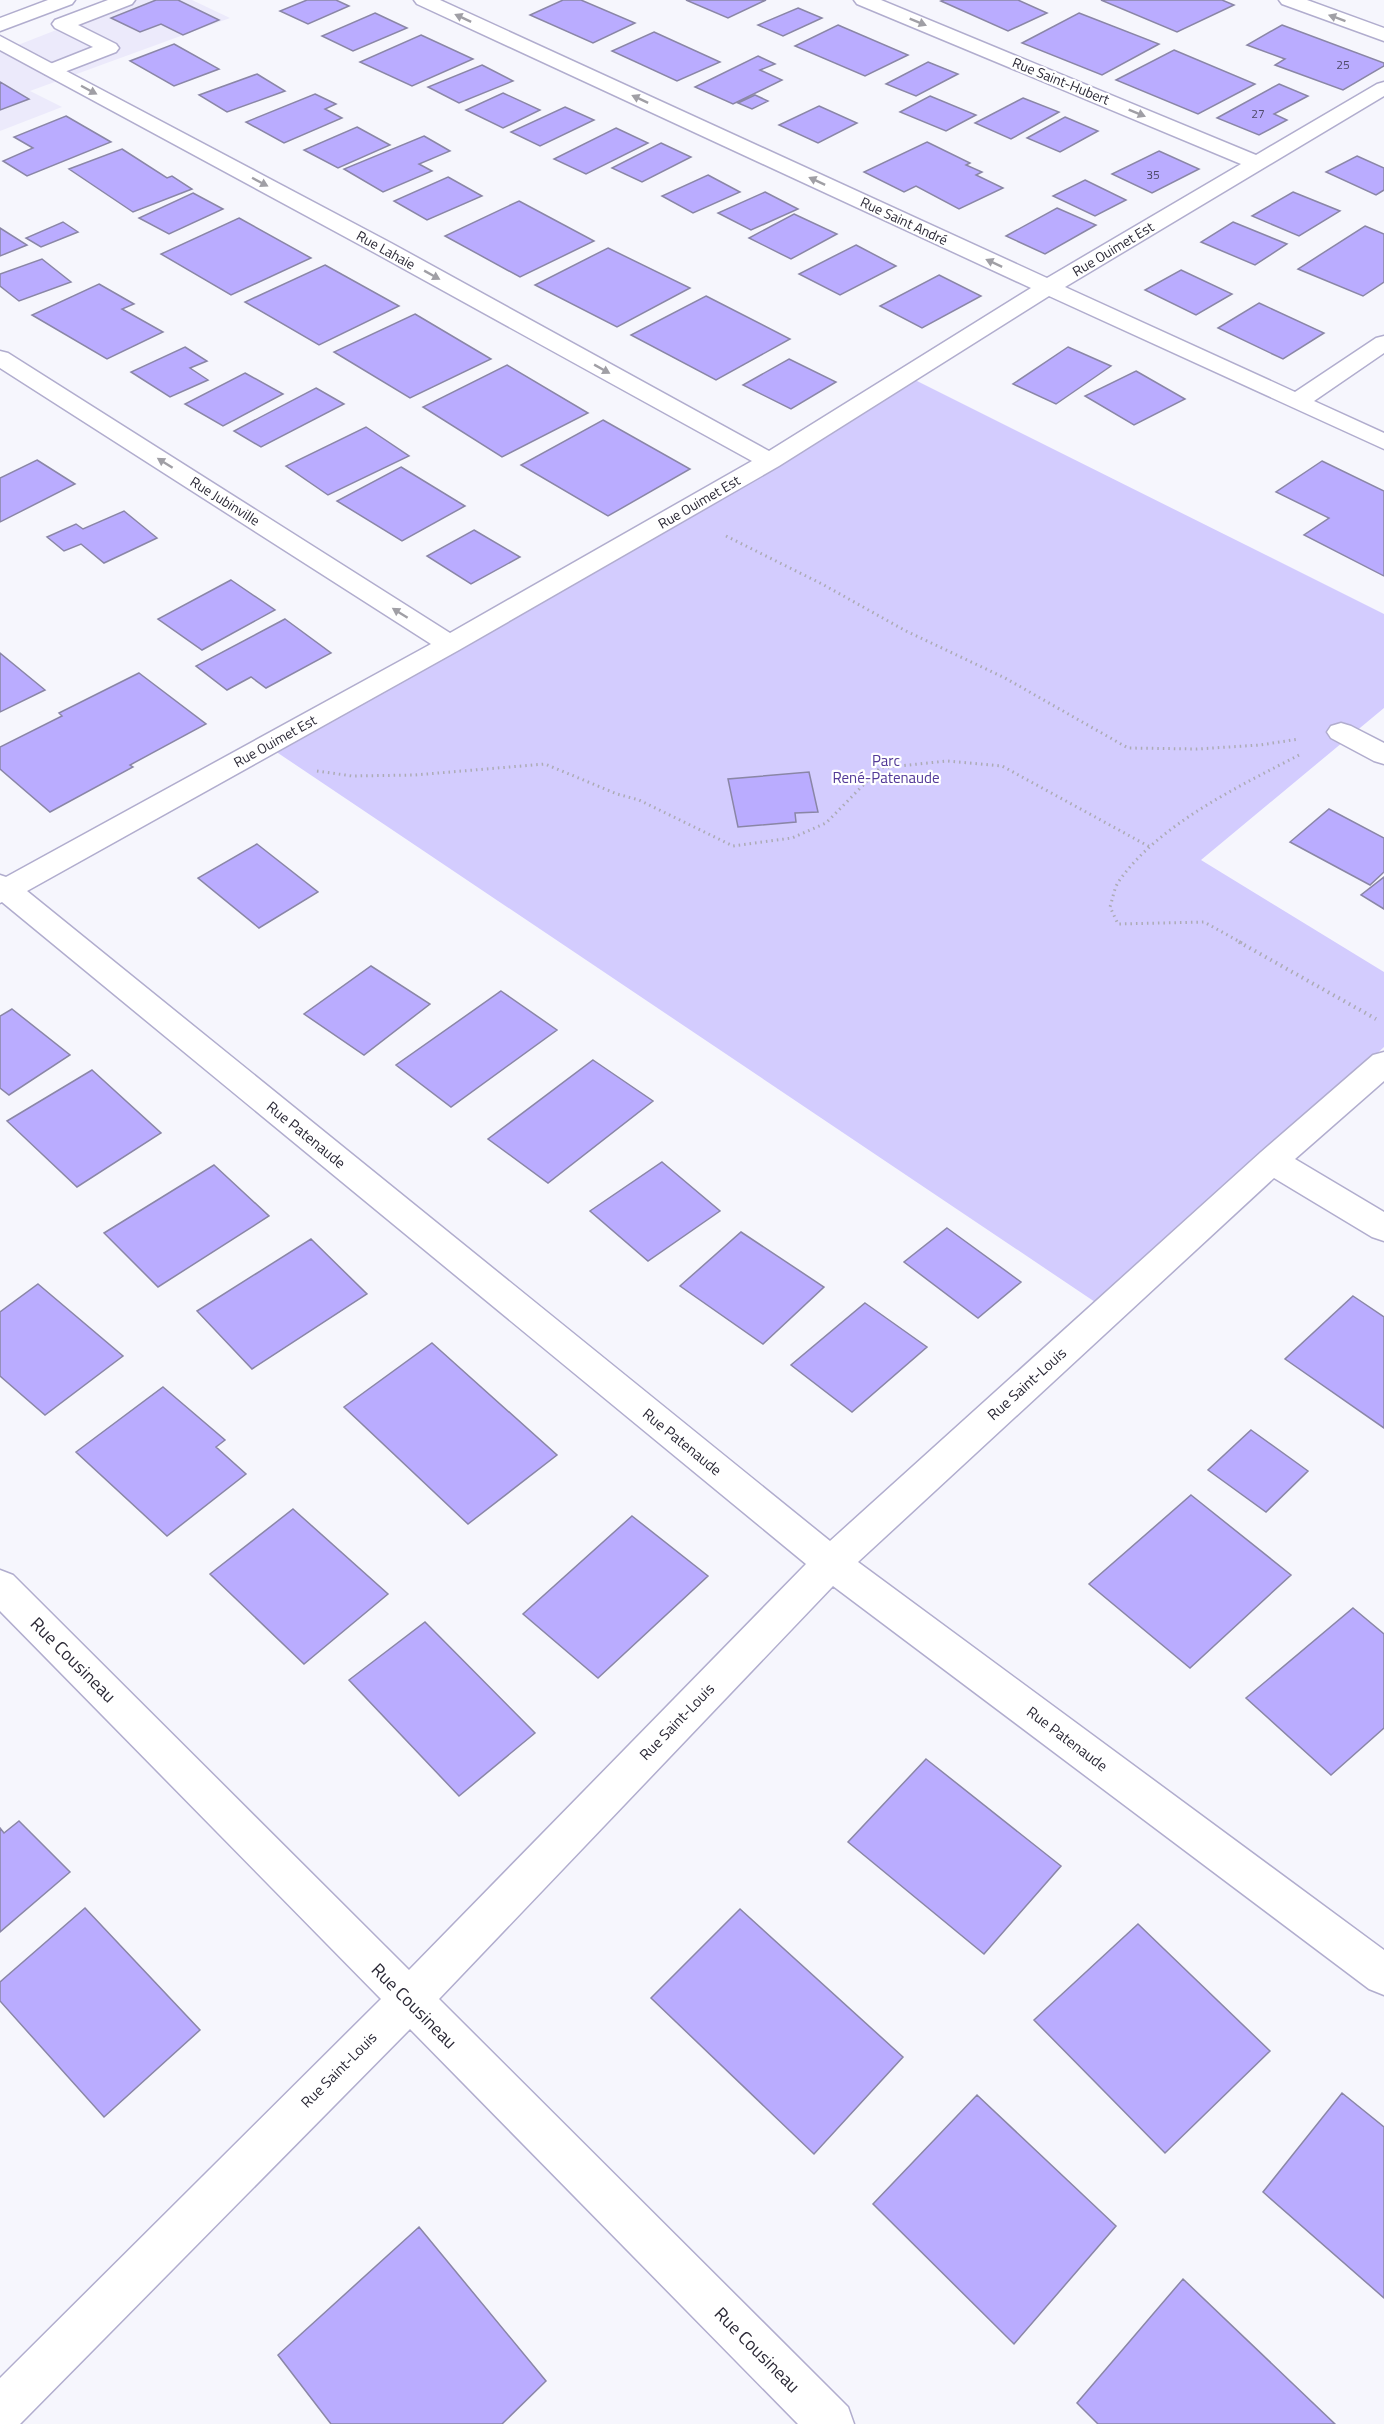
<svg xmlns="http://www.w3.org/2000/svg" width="1384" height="2424" font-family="'Titillium Web',sans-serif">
<rect width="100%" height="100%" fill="#f6f6fd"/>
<path fill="#eceafb" d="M133 0H192L230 18 30 91 62 107 0 131V52Z"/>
<path fill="#d3ccfe" d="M907 376 1384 614V708L1201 860 1384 972V1047L1104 1308 275 751Z"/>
<path fill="#baacff" stroke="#8a86a6" stroke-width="1.5" d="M156 0H178L219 20 183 35 161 24 140 32 111 18Z
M307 0H336L349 6 308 24 280 11Z
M563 0H581L635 23 593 43 530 15Z
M686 0H766L728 18Z
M944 0H1018L1047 13 1008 31 941 1Z
M1101 0H1222L1234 5 1177 32Z
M798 8 822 18 783 36 758 25Z
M375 13 407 28 353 51 322 36Z
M1079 13 1159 44 1102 75 1022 43Z
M838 25 908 55 865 76 795 46Z
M1282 25 1384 63V66L1343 90 1275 65 1285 59 1247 45Z
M654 32 720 62 677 81 612 51Z
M421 35 473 59 412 86 360 62Z
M174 44 219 69 174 86 130 61Z
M1174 50 1255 84 1198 114 1116 80Z
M758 56 775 64 760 70 782 80 733 104 695 87Z
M928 62 958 74 916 96 886 84Z
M482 65 513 81 459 103 428 87Z
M257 74 285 91 227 112 199 95Z
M0 82 29 99 0 110Z
M1279 84 1308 96 1274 114 1287 120 1259 135 1217 118Z
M503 93 540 110 503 128 466 110Z
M315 94 336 104 325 109 342 118 284 143 246 122Z
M755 95 768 101 752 109 738 103Z
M930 96 976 115 946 131 900 112Z
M1023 98 1059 112 1011 139 975 123Z
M819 106 857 123 818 143 779 125Z
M565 107 594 120 540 146 511 132Z
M66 116 111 142 27 176 3 161 33 148 14 137Z
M1065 117 1098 131 1060 152 1027 138Z
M357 127 390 145 338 168 304 150Z
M616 128 648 143 586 174 554 159Z
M424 136 450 151 419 164 432 171 383 192 344 169Z
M927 142 970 163 966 165 982 172 976 175 1003 188 959 209 916 186 904 192 864 172Z
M661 143 691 157 642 182 612 168Z
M122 149 167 178 172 176 192 189 133 212 69 169Z
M1159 151 1199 169 1152 193 1112 174Z
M1357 156 1384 168V190L1376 195 1326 172Z
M708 175 740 192 693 213 662 196Z
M448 177 482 196 427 220 394 201Z
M1085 180 1126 200 1095 216 1053 196Z
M765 192 798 209 751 230 718 213Z
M1293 192 1340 211 1299 236 1252 216Z
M193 193 223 209 169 234 139 218Z
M519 201 594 241 520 277 445 236Z
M1057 208 1096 225 1045 254 1006 236Z
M794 214 837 234 791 259 749 238Z
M239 218 311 258 231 295 161 254Z
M63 222 78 232 41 247 26 238Z
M1233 222 1287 244 1255 265 1201 242Z
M1365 226 1384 234V282L1363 296 1298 269Z
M0 228 27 245 0 256Z
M856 245 896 266 840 295 799 274Z
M608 248 690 288 617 327 535 285Z
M42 259 71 282 19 301 0 286V274Z
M325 265 399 306 319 345 245 302Z
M1181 270 1232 294 1196 315 1145 290Z
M939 275 981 296 922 328 880 306Z
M99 284 134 304 122 309 163 332 107 359 32 315Z
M706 296 790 339 716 380 631 335Z
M1259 303 1324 333 1283 359 1218 328Z
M415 314 491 359 410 398 334 352Z
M185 347 207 361 190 368 208 380 170 397 131 372Z
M1068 347 1111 366 1056 404 1013 384Z
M789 359 836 382 791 409 743 385Z
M507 365 588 413 502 457 423 407Z
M1136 371 1185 399 1134 425 1085 396Z
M245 373 283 394 223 426 185 404Z
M316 388 344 404 261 447 234 431Z
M603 420 690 469 608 516 521 465Z
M366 427 409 456 328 495 286 466Z
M37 460 75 484 0 522V478Z
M1322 461 1384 491V576L1304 535 1329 518 1276 492Z
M401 467 465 506 402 541 337 501Z
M124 511 157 538 104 563 81 544 64 551 47 537 76 524 83 529Z
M474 530 520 557 471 584 427 556Z
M231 580 275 610 202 650 158 619Z
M285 619 331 653 266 688 251 677 227 690 196 666Z
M0 653 45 690 0 712Z
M139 673 206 724 130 765 133 767 50 812 0 769V747L62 716 59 713Z
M809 772 818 812 795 813 796 822 738 827 728 779Z
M1329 809 1384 838V872L1370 885 1290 842Z
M257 844 318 892 259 928 198 878Z
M1384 877V909L1361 895Z
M371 966 430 1004 364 1055 304 1014Z
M501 991 557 1030 451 1107 396 1065Z
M12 1009 70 1055 9 1095 0 1088V1016Z
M593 1060 653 1101 548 1183 488 1139Z
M92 1070 161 1133 77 1187 7 1121Z
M662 1162 720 1211 648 1261 590 1211Z
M214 1165 269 1216 158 1287 104 1233Z
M947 1228 1021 1282 978 1318 904 1262Z
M741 1232 824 1287 763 1344 680 1286Z
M311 1239 367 1294 252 1369 197 1311Z
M38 1284 123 1356 45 1415 0 1376V1312Z
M1353 1296 1384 1317V1428L1285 1359Z
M865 1303 927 1347 852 1412 791 1365Z
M432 1343 557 1455 468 1524 344 1407Z
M163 1387 225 1440 216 1447 246 1474 167 1536 76 1452Z
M1251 1430 1308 1471 1266 1512 1208 1470Z
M1191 1495 1291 1575 1190 1668 1089 1584Z
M293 1509 388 1594 304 1664 210 1574Z
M632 1516 708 1576 598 1678 523 1614Z
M1353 1608 1384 1634V1728L1331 1775 1246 1698Z
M425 1622 535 1733 459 1796 349 1680Z
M926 1759 1061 1866 984 1954 848 1842Z
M19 1821 70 1872 0 1932V1828L4 1833Z
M85 1908 200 2030 104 2117 0 2001V1982Z
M740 1909 903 2057 814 2154 651 1998Z
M1138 1924 1270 2051 1165 2153 1034 2020Z
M1342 2093 1384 2127V2298L1263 2192Z
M977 2095 1116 2226 1014 2344 873 2204Z
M419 2227 546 2381 502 2424H331L278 2355Z
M1183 2279 1335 2424H1098L1077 2403Z"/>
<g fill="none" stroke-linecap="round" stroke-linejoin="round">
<g stroke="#b1adce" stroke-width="3">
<path id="service" d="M108 0H135L132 4 78 25 116 44 119 48 116 52 59 74H45L42 70 45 66 93 47 55 28 52 24 55 20Z"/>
</g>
<g stroke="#b1adce" stroke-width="3">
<path id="minor" d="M414 0H440L1047 278 1241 164 857 4 854 0H881L1256 155 1377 84 1384 82V96L1065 287 1295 392 1376 338 1384 336V353L1314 401 1384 433V449L1049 296 779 466 459 650 27 891 830 1541 1261 1152 1373 1055 1384 1052V1081L1295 1159 1384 1212V1241L1372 1237 1274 1178 858 1562 1384 1950V1995L1369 1989 833 1586 439 1999 848 2407 854 2424H798L410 2029 20 2424H0V2378L381 1999 0 1611V1570L13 1575 409 1970 806 1564 2 902 0 903V875L6 877 431 644 0 368V351L8 353 450 633 752 461 375 253 0 50V36L391 243 769 451 1031 288 417 4Z
M1279 0H1307L1384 28V41L1282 4Z
M1341 723 1351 726 1384 743V764L1374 761 1331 738 1327 732 1331 726Z"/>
</g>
<g stroke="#b1adce" stroke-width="3">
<path id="tertiary" d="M48 0H75L72 4 0 31V18Z"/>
</g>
<path stroke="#acabb5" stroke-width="3" stroke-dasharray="1.5 4" stroke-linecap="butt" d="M726 536 822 584 906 631 1005 678 1128 748 1197 749 1260 745 1299 739
M317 771 352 776 415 775 545 764 617 794 639 800 733 846 792 838 826 823 880 768 947 761 1002 766 1150 847
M1242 943 1204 922 1118 924 1110 907C1113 898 1114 888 1119 881 1160 823 1240 786 1301 754"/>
<path stroke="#acabb5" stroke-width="4" stroke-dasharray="1.5 4.5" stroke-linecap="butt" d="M1239 942 1376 1019"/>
<use href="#service" fill="#fff" fill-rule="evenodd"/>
<use href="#minor" fill="#fff" fill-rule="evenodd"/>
<use href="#tertiary" fill="#fff" fill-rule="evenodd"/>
</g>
<defs><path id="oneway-solid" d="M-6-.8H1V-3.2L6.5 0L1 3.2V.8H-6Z" transform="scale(1.5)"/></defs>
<g fill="#a09fa5">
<use href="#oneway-solid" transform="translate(463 18) rotate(-155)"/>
<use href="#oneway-solid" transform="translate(1337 18) rotate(-160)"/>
<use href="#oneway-solid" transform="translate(918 22) rotate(22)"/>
<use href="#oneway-solid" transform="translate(89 90) rotate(28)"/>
<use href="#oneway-solid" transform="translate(640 99) rotate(-155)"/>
<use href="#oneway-solid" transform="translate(1137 113) rotate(22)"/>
<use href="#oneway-solid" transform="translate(817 181) rotate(-155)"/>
<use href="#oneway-solid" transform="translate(260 182) rotate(28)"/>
<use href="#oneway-solid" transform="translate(994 263) rotate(-155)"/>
<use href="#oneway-solid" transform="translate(432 275) rotate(29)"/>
<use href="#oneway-solid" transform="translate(602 369) rotate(29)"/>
<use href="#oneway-solid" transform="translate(165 463) rotate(-148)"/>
<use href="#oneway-solid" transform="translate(400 613) rotate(-148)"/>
</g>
<g text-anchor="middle" stroke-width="4.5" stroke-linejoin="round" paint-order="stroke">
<g font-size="12" fill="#4f4a68">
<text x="1343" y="69">25</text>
<text x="1258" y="118">27</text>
<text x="1153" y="179">35</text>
</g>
<g font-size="14" fill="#2b2936" stroke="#fff">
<text transform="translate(1061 81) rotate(22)" y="5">Rue Saint-Hubert</text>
<text transform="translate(904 221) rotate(25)" y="5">Rue Saint André</text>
<text transform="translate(1113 249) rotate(-31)" y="5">Rue Ouimet Est</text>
<text transform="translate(386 250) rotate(29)" y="5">Rue Lahaie</text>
<text transform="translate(225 501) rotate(32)" y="5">Rue Jubinville</text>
<text transform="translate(699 502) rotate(-30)" y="5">Rue Ouimet Est</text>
<text transform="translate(275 741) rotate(-29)" y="5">Rue Ouimet Est</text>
</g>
<g font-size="15" fill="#523997" stroke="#fff">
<text x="886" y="766">Parc<tspan x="886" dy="17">René-Patenaude</tspan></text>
</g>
<g font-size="15" fill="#2b2936" stroke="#fff">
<text transform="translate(306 1135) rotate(39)" y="5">Rue Patenaude</text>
<text transform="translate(1027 1384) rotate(-42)" y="5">Rue Saint-Louis</text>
<text transform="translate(682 1442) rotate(39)" y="5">Rue Patenaude</text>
<text transform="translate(677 1722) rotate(-46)" y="5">Rue Saint-Louis</text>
<text transform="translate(1067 1739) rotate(37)" y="5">Rue Patenaude</text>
<text transform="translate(339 2070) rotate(-45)" y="5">Rue Saint-Louis</text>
</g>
<g font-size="18" fill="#2b2936" stroke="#fff">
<text transform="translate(73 1660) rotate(45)" y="6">Rue Cousineau</text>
<text transform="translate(414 2006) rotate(45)" y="6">Rue Cousineau</text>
<text transform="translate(757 2350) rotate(45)" y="6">Rue Cousineau</text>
</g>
</g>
</svg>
